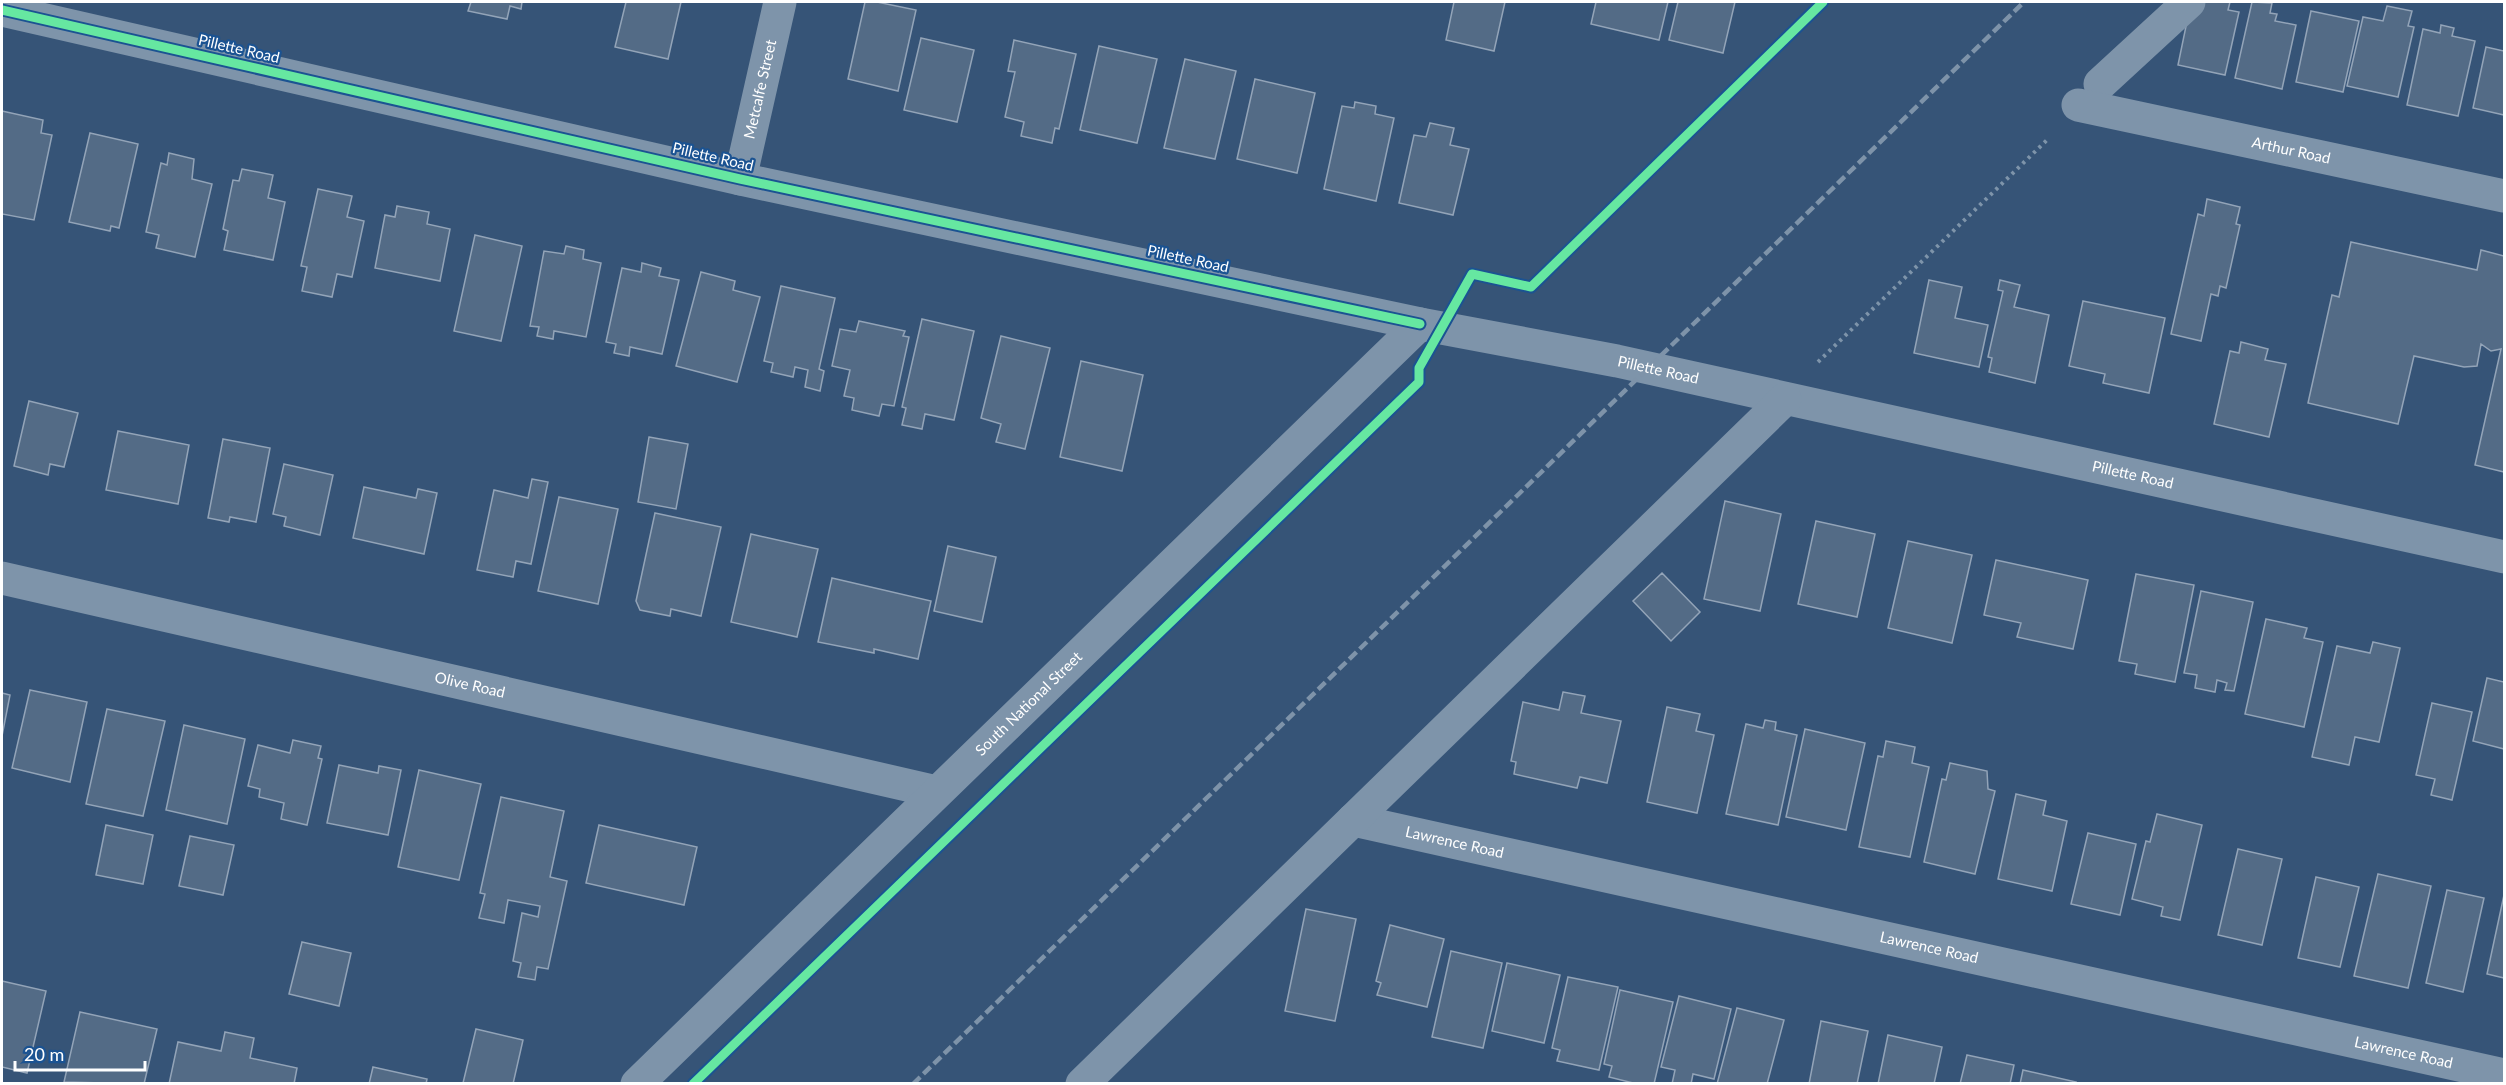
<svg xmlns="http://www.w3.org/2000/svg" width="2506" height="1085" font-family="Lato,sans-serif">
<rect width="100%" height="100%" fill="#365477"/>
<path fill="#536b86" stroke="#93a4b8" stroke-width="1.5" d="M471 2H522L521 9 510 6 507 19 468 11Z
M626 2H681L668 59 615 47Z
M865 2H877L916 10 898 91 848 79Z
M1454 2H1505L1494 51 1446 40Z
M1596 2H1668L1659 40 1591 24Z
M1678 2H1735L1723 53 1669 40Z
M2191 2H2230L2228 10 2239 12 2225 75 2178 65Z
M2252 2 2272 3 2270 13 2277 14 2275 21 2296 25 2282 89 2235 78Z
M2387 6 2412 11 2408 26 2414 27 2398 97 2347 86 2363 17 2383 21Z
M2311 11 2359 21 2343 92 2296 82Z
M2441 25 2454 28 2452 36 2475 41 2458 116 2407 105 2423 29 2440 33Z
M921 38 974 50 957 122 904 110Z
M1014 40 1076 54 1059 129 1055 128 1052 143 1021 136 1024 122 1005 117 1015 72 1008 71Z
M1099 46 1157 59 1137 143 1080 130Z
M2486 47 2504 51V115L2473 108Z
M1185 59 1236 71 1215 159 1164 148Z
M1255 79 1315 93 1297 173 1237 159Z
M1355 102 1376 106 1375 114 1394 118 1376 201 1324 189 1342 106 1354 108Z
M2 111 43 120 41 133 52 135 34 220 2 214Z
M1430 123 1454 128 1450 145 1469 149 1453 215 1399 203 1414 135 1426 137Z
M90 133 138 144 119 228 111 226 110 231 69 222Z
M169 153 194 159 192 179 212 184 195 257 156 248 159 235 146 232 161 163 167 165Z
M242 169 273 175 268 198 285 202 273 260 224 250 228 231 223 229 233 180 239 181Z
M318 189 352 196 347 217 364 221 352 277 337 274 332 297 302 291 307 267 301 266Z
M2207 199 2240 207 2236 224 2240 225 2226 288 2220 286 2218 296 2211 294 2201 341 2171 334 2198 214 2204 216Z
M397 206 429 212 427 224 450 229 440 281 375 268 385 215 395 217Z
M475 235 522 246 501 341 454 331Z
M2351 242 2477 270 2481 250 2504 256V472L2475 465 2501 349 2491 351 2481 344 2477 366 2464 367 2414 356 2398 424 2308 403 2332 295 2339 297Z
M566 246 584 250 583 259 601 263 586 337 554 331 553 339 537 336 539 327 530 326 544 251 564 254Z
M642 263 661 268 659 276 679 280 662 354 630 347 629 356 614 353 616 344 606 342 622 268 641 272Z
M701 272 735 281 733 290 760 297 737 382 676 366Z
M1929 280 1962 287 1955 318 1988 325 1979 367 1914 353Z
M2000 280 2020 285 2014 307 2049 315 2035 383 1989 372 1992 358 1988 357 2003 291 1998 290Z
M781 286 835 298 819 369 824 371 820 391 805 387 808 370 795 367 793 377 771 372 773 363 764 361Z
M2083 301 2165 318 2149 393 2103 383 2105 374 2069 366Z
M922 319 974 331 954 420 925 414 922 429 902 425 906 408 902 407Z
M859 321 905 331 903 336 909 337 894 406 882 404 879 416 852 410 854 398 844 396 850 370 832 366 840 329 856 332Z
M1001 336 1050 348 1025 449 996 442 1001 424 981 418Z
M2241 342 2268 349 2265 360 2286 364 2269 437 2214 424 2230 351 2239 353Z
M1081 361 1143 375 1122 471 1060 457Z
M29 401 78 413 64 467 50 464 48 475 14 466Z
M118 431 189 445 178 504 106 490Z
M649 437 688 444 676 509 638 502Z
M223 439 270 448 256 522 230 517 229 522 208 518Z
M284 464 333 475 320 535 284 526 286 517 273 514Z
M532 479 548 482 531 564 516 561 513 577 477 570 494 490 528 498Z
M364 487 416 498 418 489 437 493 424 554 353 538Z
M559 497 618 509 598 604 538 591Z
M1725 501 1781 514 1760 611 1704 599Z
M655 513 721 527 701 616 671 609 670 616 640 610 636 601Z
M1816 521 1875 534 1857 617 1798 604Z
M751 534 818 549 797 637 731 622Z
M1908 541 1972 555 1952 643 1888 628Z
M948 546 996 557 982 622 934 611Z
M1996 560 2088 580 2073 649 2017 637 2021 623 1984 615Z
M1662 573 1700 612 1671 641 1633 601Z
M2136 574 2194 585 2175 682 2135 674 2137 664 2119 661Z
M832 578 931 601 918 659 874 649V653L818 642Z
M2201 591 2253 602 2234 691 2225 690 2227 683 2217 680 2215 692 2195 688 2197 675 2184 673Z
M2266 619 2307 628 2304 638 2323 642 2304 727 2245 714Z
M2373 642 2400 648 2379 742 2355 737 2349 765 2312 757 2337 646 2370 653Z
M2487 678 2504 682V749L2473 741Z
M30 690 87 702 70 782 12 768Z
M1563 692 1585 696 1581 713 1621 721 1607 783 1580 777 1577 788 1514 774 1516 762 1511 761 1523 702 1559 710Z
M2 693 10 695 2 736Z
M2432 703 2472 712 2452 800 2431 795 2435 779 2416 775Z
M1667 707 1700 714 1696 731 1714 735 1697 813 1647 802Z
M107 709 165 721 143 816 86 804Z
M1765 720 1776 722 1775 730 1797 735 1778 825 1726 814 1746 724 1763 728Z
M184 725 245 739 227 824 166 810Z
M1805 729 1865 743 1846 830 1786 817Z
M293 740 321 746 318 758 322 759 307 825 281 819 284 803 259 797 260 789 248 786 258 745 290 753Z
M1886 741 1915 747 1912 763 1929 767 1910 857 1859 847 1878 756 1883 757Z
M1950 763 1987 771 1988 789 1995 791 1975 874 1924 862 1942 779 1946 780Z
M339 765 378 773 379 766 401 770 388 835 327 823Z
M419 770 481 784 459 880 398 867Z
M2016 794 2046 801 2043 815 2067 821 2052 891 1998 879Z
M501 797 564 811 550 877 567 881 548 969 537 967 535 980 518 977 521 963 513 961 522 913 538 917 540 906 508 900 504 923 479 918 485 894 480 893Z
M2157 814 2202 825 2180 920 2161 916 2163 907 2132 899 2146 841 2150 842Z
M106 825 153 835 143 884 96 875Z
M599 825 697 847 684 905 586 883Z
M2088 833 2136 844 2120 915 2071 904Z
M190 836 234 845 223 895 179 886Z
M2238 849 2282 859 2262 945 2218 935Z
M2378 874 2431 886 2408 988 2354 976Z
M2316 877 2359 887 2340 967 2298 958Z
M2447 890 2484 898 2463 992 2426 983Z
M2504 895V978L2487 974Z
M1306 909 1356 919 1335 1021 1285 1011Z
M1390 925 1444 939 1427 1007 1377 995 1381 983 1376 981Z
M302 942 351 953 339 1006 289 994Z
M1451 951 1502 963 1483 1048 1432 1037Z
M1507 963 1560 975 1544 1043 1492 1031Z
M1568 977 1618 987 1599 1070 1557 1061 1560 1050 1552 1048Z
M2 981 46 991 27 1073 2 1067Z
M1620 990 1673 1002 1654 1084H1637L1609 1077 1612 1066 1604 1064Z
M1679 996 1731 1009 1714 1079 1693 1074 1691 1084H1672L1675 1070 1661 1067Z
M1737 1008 1784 1020 1767 1084H1717Z
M80 1012 157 1029 144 1084 64 1082Z
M1821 1021 1868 1031 1857 1084H1809Z
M476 1029 523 1040 513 1084 463 1083Z
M225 1032 254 1038 250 1058 297 1068 294 1084H169L178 1042 221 1051Z
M1888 1035 1942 1047 1934 1084H1878Z
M1967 1055 2014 1065 2010 1084H1960Z
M373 1067 427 1079 426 1084H369Z
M2023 1070 2076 1082 2075 1084H2020Z"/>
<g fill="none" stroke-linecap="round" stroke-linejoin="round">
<path stroke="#7e94aa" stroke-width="4" stroke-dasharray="3 4.5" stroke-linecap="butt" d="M1818 362 2047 140"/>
<g stroke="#7e94aa" stroke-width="33">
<path id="s1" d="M2 10 740 179 1420 324 1617 361 2504 557"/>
<path d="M2100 84 2189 2"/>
<path id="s2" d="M2078 105 2504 196"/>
<path id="s3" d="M740 179 780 2"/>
<path id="s4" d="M2 578 937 792"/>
<path id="s5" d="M1353 820 2504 1075"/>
<path id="s6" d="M637 1084 1420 324"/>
<path d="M1082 1084 1785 399"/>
</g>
<path stroke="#7e93a9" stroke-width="4.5" stroke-dasharray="10 4.5" stroke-linecap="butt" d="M913 1084 2024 2"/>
<g stroke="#1b5392" stroke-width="13">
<path id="cycleway" d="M2 10 740 179 1420 324
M693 1084 1419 382V368L1472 274 1531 287 1823 2"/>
</g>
<use href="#cycleway" stroke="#66e7a1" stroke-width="9"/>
</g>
<g text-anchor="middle" stroke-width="4.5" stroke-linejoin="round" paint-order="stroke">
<g font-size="15" fill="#fff" stroke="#1b5392">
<text transform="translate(239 49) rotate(13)" y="5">Pillette Road</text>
<text dy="5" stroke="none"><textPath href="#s3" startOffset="92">Metcalfe Street</textPath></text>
<text dy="5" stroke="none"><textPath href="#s2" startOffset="218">Arthur Road</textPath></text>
<text transform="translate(713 157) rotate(13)" y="5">Pillette Road</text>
<text transform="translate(1188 259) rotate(12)" y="5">Pillette Road</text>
<text dy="5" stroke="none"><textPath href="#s1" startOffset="1695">Pillette Road</textPath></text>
<text dy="5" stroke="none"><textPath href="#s1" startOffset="2181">Pillette Road</textPath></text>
<text dy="5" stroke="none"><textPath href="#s4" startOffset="480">Olive Road</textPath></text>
<text dy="5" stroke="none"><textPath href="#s6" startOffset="546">South National Street</textPath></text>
<text dy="5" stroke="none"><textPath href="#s5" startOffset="104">Lawrence Road</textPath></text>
<text dy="5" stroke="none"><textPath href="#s5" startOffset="590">Lawrence Road</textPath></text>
<text dy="5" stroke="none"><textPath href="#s5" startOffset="1076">Lawrence Road</textPath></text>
</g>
</g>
<rect width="2506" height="1085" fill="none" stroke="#ffffff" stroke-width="6"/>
<path d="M15 1061v9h130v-9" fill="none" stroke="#ffffff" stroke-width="3"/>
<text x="24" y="1061" font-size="18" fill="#ffffff" stroke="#1b5392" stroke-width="4.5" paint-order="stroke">20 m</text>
</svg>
